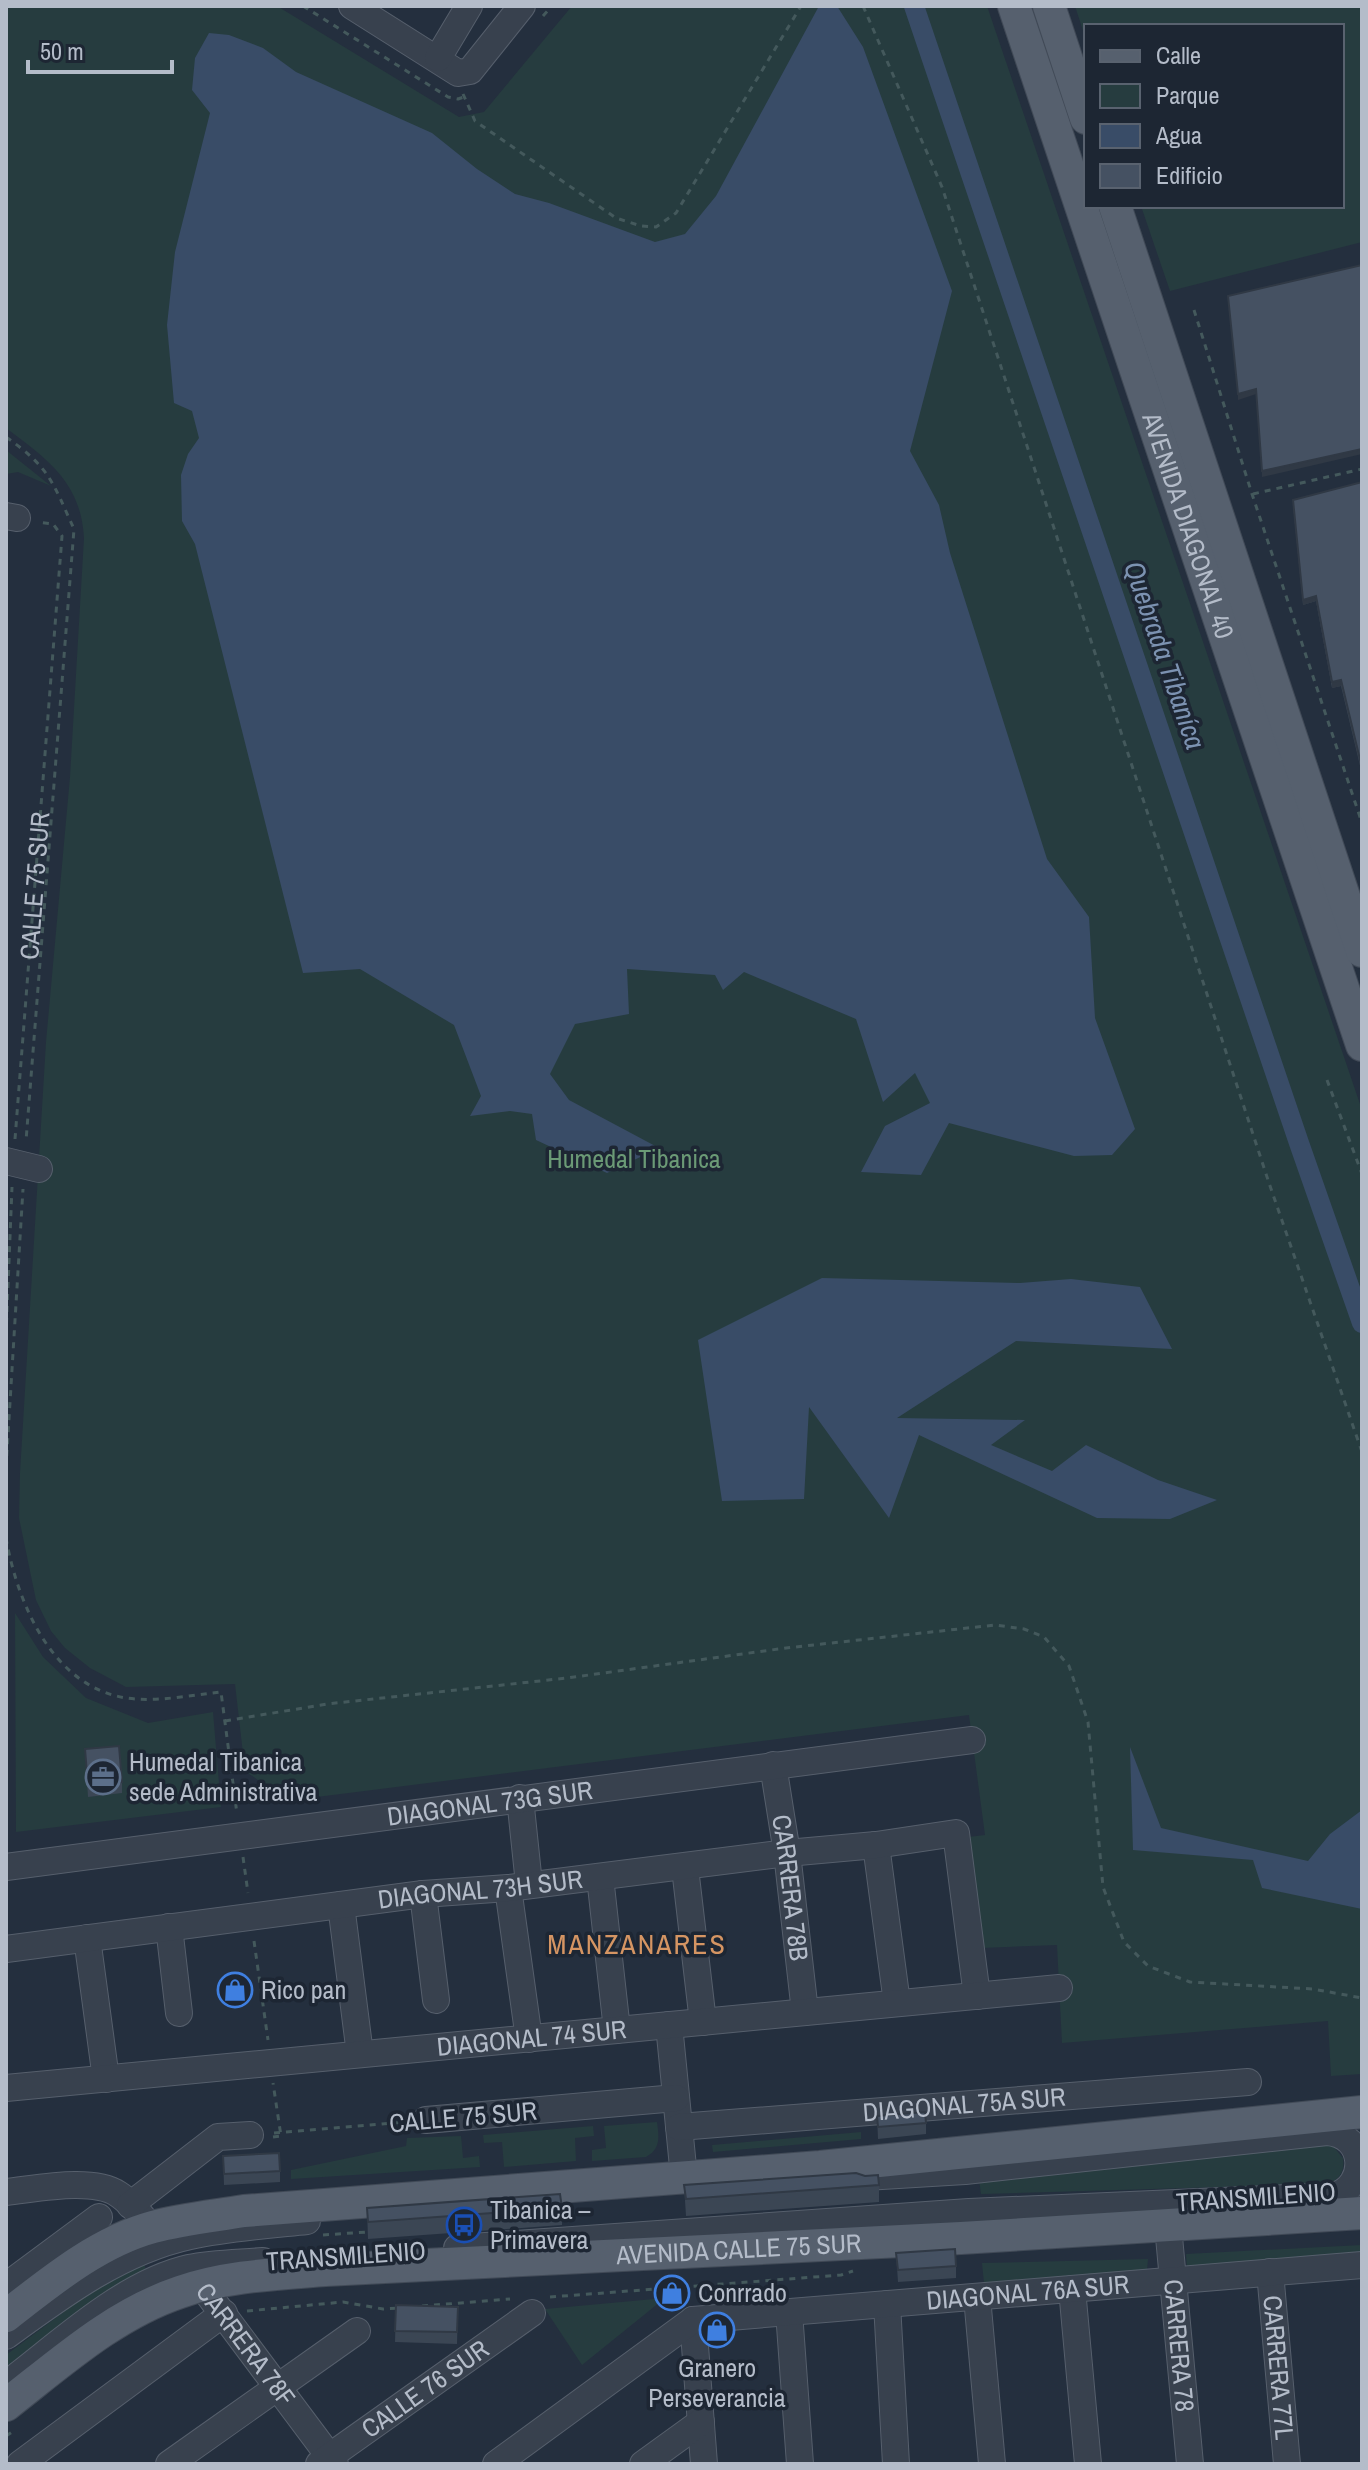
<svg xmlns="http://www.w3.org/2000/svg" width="1368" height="2470" font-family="'Archivo Narrow',sans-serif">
<rect width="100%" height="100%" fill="#242f3e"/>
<path fill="#263c3f" d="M6 6H277L459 117 484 112 572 6H987L1362 1110V2074L1331 2076 1328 2021 1062 2043 1057 1945 981 1948 968 1837 985 1835 969 1715 261 1804 258 1780 245 1771 235 1684 126 1687 90 1668 65 1648 51 1631 36 1600 19 1518 20 1473 46 1042 70 777 84 538C81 482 47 459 6 428Z
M1075 6H1362V242L1170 291 1141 206H1342V26H1086V40Z
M6 450 51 486 18 472 6 474Z
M15 1613 43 1657 86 1698 148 1723 213 1712 221 1807 16 1832Z
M657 2122C659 2137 661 2149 646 2157L592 2161V2150L606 2148 604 2126Z
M593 2126 594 2136 575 2138 576 2161 504 2167 502 2142 484 2143 483 2135Z
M861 2132V2139L713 2152 712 2145Z
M461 2136 463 2158 479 2156 480 2167 291 2179V2170L406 2146 407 2138Z
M1321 2144 1332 2145 1343 2158C1345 2171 1340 2179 1328 2184L981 2194 979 2179Z
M1362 2245V2255L1187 2267 1186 2254Z
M1148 2259 1147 2270 984 2283 982 2263Z
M144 2264 148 2275 6 2372V2355L93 2290Z
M665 2298 582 2365 545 2309Z"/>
<path fill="#394c67" d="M819 6H837L863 47 952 291 910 451 939 505 950 553 1047 859 1089 917 1095 1018 1135 1129 1112 1155 1074 1156 949 1123 921 1175 861 1172 885 1126 930 1103 915 1073 883 1102 856 1019 744 972 723 990 715 975 627 969 629 1014 575 1024 550 1074 569 1100 659 1148 607 1173 536 1140 532 1114 510 1111 470 1116 481 1096 454 1025 360 969 303 973 195 544 182 521 181 475 188 454 199 438 192 411 174 403 167 325 175 252 210 113 192 90 195 58 209 33 229 35 263 48 296 72 432 133 477 169 515 194 549 203 655 242 685 234 716 196Z
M822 1278 1020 1283 1071 1279 1140 1287 1172 1349 1016 1341 897 1418 1025 1420 991 1445 1052 1471 1086 1445 1158 1480 1217 1500 1170 1519 1097 1518 919 1435 889 1518 809 1407 804 1499 722 1501 698 1340Z
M1130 1747 1161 1828 1308 1861 1330 1834 1362 1810V1909L1262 1888 1253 1860 1133 1850Z"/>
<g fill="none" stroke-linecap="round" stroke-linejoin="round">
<path stroke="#394c67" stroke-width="20" d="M914 6 1299 1143 1362 1323"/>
<g stroke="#565f6c" stroke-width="28">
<g id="minor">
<path d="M352 6 458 73 470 71 522 6"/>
<path d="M438 58 469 6"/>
<path d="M6 516 17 518"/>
<path d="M6 1161 39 1169"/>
<path id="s2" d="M773 1765 787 1853 805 2012"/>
<path d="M520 1798 529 1884"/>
<path d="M876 1845 897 2003"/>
<path id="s3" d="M6 1867 972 1740"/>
<path d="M685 1868 703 2022"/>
<path d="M600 1877 617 2030"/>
<path d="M508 1888 529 2039"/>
<path d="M423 1894 436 2000"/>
<path d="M341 1905 360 2054"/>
<path d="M169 1927 179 2013"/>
<path d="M87 1938 106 2079"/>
<path id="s4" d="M6 1949 423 1894 508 1888 787 1853 876 1845 956 1833 977 1996"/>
<path d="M669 2025 684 2177"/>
<path id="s5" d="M6 2088 1059 1988"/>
<path d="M426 2120 676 2098"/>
<path id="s6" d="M679 2127 1248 2082"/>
<path d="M6 2192C36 2189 92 2177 118 2194 134 2204 148 2225 161 2239"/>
<path d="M130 2205 218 2137 250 2135"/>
<path id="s7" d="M1168 2226 1190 2464"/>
<path d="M457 2248 969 2212 1334 2196C1368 2186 1367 2135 1327 2132L965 2171 865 2177"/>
<path id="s8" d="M1270 2272 1287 2464"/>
<path id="s9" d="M193 2274 335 2464"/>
<path d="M6 2286 99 2217"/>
<path d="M1072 2289 1088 2464"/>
<path d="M977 2297 992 2464"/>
<path d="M887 2304 896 2464"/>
<path d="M789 2312 800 2464"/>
<path id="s10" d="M693 2320 1362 2265"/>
<path d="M693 2320 704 2464"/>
<path d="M6 2336C62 2295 121 2251 190 2236 228 2228 268 2225 307 2221"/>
<path d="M18 2375C67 2337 127 2282 189 2268 213 2263 239 2263 263 2261"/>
<path d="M20 2464 224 2313"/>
<path d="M169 2464 357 2331"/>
<path id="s11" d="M319 2464 532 2313"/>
<path d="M496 2464 693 2320"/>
<path d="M643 2464 701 2422"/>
</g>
</g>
<g stroke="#414a57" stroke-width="34">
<g id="major">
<path id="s12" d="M1014 6 1362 1045"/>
<path d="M1049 6 1086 118"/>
<path d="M1115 206 1362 951"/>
<path d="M6 2316C51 2281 98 2242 153 2227 183 2219 214 2216 244 2211L820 2167 1362 2112"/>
<path id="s13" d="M6 2405C60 2363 114 2314 180 2292 226 2276 276 2274 325 2270L961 2238 1362 2213"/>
</g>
</g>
<g stroke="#44595c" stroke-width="3" stroke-dasharray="6 6" stroke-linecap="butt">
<path d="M303 6 448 97 458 99 464 97"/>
<path d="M863 6 942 187 1269 1183 1362 1452"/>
<path d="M543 16 552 6"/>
<path d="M463 94 475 121 616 218 641 226 656 227 676 213 801 6"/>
<path d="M1194 310 1252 494 1362 823"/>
<path d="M6 437C50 468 52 481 74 529L26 1141"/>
<path d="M1253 494 1362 469"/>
<path d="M1327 1080 1362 1174"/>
<path id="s1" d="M15 1139 62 536 53 524 37 522"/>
<path d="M6 1336 12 1187"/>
<path d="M6 1468 23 1189"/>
<path d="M6 1538C18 1606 55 1693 135 1699 163 1701 193 1695 221 1692L237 1814"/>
<path d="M225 1721 327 1704 567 1678 786 1648 995 1625 1024 1629 1044 1637 1069 1666 1088 1722 1103 1887 1124 1942 1148 1966 1190 1982 1313 1989 1362 1998"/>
<path d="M243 1857 248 1893"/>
<path d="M254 1941 268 2040"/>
<path d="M274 2133 406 2122"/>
<path d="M273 2137 281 2136 273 2083"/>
<path d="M323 2235 367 2232"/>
<path d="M550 2297 841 2275 853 2271"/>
<path d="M422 2306 510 2299"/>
<path d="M247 2311 343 2302 383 2309 398 2308"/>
<path d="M6 2436 15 2430"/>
</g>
<use href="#minor" stroke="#38414e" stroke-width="26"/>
<use href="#major" stroke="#56606e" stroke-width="32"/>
</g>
<path fill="#3b4654" d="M1362 482V774L1341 686 1332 688 1316 601 1303 605 1293 505Z
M85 1749 122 1782V1793L88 1797Z
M877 2116 926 2123V2134L878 2139Z
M223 2156 280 2171V2182L224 2185Z
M684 2185H879V2202L686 2216Z
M367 2208H562V2225L368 2239Z
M896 2253 956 2266V2278L898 2282Z
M396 2305 458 2307 457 2344 395 2342Z"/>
<path fill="#303945" d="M1256 389V394L1238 400V394Z
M1362 449V454L1262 477V471Z
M1316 596V601L1303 605V600Z
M1341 680V686L1332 688V682Z"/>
<path fill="#455162" stroke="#303945" stroke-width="2" d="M1362 265V449L1262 471 1256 389 1238 394 1228 296Z
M1362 482V768L1341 680 1332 682 1316 596 1303 600 1293 500Z
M119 1746 122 1782 88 1786 85 1749Z
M925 2112 926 2123 878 2127 877 2116Z
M279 2153 280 2171 224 2174 223 2156Z
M856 2173 865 2176 878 2175 879 2185 686 2199 684 2185Z
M560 2194 562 2208 368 2222 367 2208Z
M955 2249 956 2266 898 2270 896 2253Z
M396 2305 458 2307 457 2332 395 2331Z"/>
<defs>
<g id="office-ring" transform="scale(1.8)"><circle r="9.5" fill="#1d2633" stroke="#5c6f8a" stroke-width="1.5"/><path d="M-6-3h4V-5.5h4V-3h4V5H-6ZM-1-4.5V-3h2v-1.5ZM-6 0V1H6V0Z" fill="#5c6f8a"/></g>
<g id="shop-ring" transform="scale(1.8)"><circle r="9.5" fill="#1d2633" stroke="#3f7fe0" stroke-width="1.5"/><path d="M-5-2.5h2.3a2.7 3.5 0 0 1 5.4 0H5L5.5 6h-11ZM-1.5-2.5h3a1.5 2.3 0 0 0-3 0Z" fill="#3f7fe0"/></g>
<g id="bus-ring" transform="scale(1.8)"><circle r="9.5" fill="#1d2633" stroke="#1a4fb4" stroke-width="1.5"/><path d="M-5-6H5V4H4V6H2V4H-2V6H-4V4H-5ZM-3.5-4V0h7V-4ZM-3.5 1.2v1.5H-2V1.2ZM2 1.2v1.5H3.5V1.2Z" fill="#1a4fb4"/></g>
</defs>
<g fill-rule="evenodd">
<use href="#office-ring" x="103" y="1777"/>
<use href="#shop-ring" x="235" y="1990"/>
<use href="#bus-ring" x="464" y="2225"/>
<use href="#shop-ring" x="672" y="2293"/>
<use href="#shop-ring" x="717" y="2330"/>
</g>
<g text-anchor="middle" stroke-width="7" stroke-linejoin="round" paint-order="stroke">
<g font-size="26" fill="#b4bcc9" stroke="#1d2633">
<text dy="9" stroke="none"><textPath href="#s12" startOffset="548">AVENIDA DIAGONAL 40</textPath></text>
<text dy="9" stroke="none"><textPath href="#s1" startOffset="254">CALLE 75 SUR</textPath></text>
<text dy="9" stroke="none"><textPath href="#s3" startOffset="488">DIAGONAL 73G SUR</textPath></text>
<text dy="9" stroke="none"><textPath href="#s2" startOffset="124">CARRERA 78B</textPath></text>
<text dy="9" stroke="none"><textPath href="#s4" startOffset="478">DIAGONAL 73H SUR</textPath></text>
<text dy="9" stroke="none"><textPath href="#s5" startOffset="528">DIAGONAL 74 SUR</textPath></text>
<text dy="9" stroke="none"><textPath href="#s6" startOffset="286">DIAGONAL 75A SUR</textPath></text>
<text transform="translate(463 2117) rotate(-5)" y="9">CALLE 75 SUR</text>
<text transform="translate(1256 2197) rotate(-4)" y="9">TRANSMILENIO</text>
<text dy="9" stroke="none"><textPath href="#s13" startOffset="770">AVENIDA CALLE 75 SUR</textPath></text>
<text transform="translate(346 2256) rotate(-4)" y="9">TRANSMILENIO</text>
<text dy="9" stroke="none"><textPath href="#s10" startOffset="336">DIAGONAL 76A SUR</textPath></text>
<text dy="9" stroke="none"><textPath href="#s9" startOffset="88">CARRERA 78F</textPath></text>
<text dy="9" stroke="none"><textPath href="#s7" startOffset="120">CARRERA 78</textPath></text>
<text dy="9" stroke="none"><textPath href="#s8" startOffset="96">CARRERA 77L</textPath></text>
<text dy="9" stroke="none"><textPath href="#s11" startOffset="130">CALLE 76 SUR</textPath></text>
</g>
<g font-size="26" fill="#6b9a76" stroke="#1d2633">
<text x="634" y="1168">Humedal Tibanica</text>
</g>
<g font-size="26" fill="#b4bcc9" stroke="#1d2633" text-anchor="start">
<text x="129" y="1771">Humedal Tibanica<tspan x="129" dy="30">sede Administrativa</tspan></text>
<text x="261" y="1999">Rico pan</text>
<text x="490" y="2219">Tibanica –<tspan x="490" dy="30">Primavera</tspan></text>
<text x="698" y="2302">Conrrado</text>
<text x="717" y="2377" text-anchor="middle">Granero<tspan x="717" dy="30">Perseverancia</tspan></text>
</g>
<g font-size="28" font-style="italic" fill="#7c92b1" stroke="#1d2633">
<text transform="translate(1165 655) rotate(71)" y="10">Quebrada Tibaníca</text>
</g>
<g font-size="28" letter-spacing="2" fill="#d59563" stroke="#1d2633">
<text x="637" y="1954">MANZANARES</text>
</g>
</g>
<rect width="1368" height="2470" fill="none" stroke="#b4bcc9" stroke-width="16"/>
<rect x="1084" y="24" width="260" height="184" fill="#1d2633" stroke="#59626f" stroke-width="2"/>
<rect x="1100" y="50" width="40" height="12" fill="#56606e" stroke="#59626f" stroke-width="2"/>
<text x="1156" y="64" font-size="24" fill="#b4bcc9">Calle</text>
<rect x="1100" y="84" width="40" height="24" fill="#263c3f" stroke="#59626f" stroke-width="2"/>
<text x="1156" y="104" font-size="24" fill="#b4bcc9">Parque</text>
<rect x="1100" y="124" width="40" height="24" fill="#394c67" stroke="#59626f" stroke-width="2"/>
<text x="1156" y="144" font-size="24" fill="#b4bcc9">Agua</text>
<rect x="1100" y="164" width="40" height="24" fill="#455162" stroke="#59626f" stroke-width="2"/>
<text x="1156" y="184" font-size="24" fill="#b4bcc9">Edificio</text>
<path d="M28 60v12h144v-12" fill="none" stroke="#b4bcc9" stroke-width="4"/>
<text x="40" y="60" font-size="24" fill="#b4bcc9" stroke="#1d2633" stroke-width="6" paint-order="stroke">50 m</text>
</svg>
